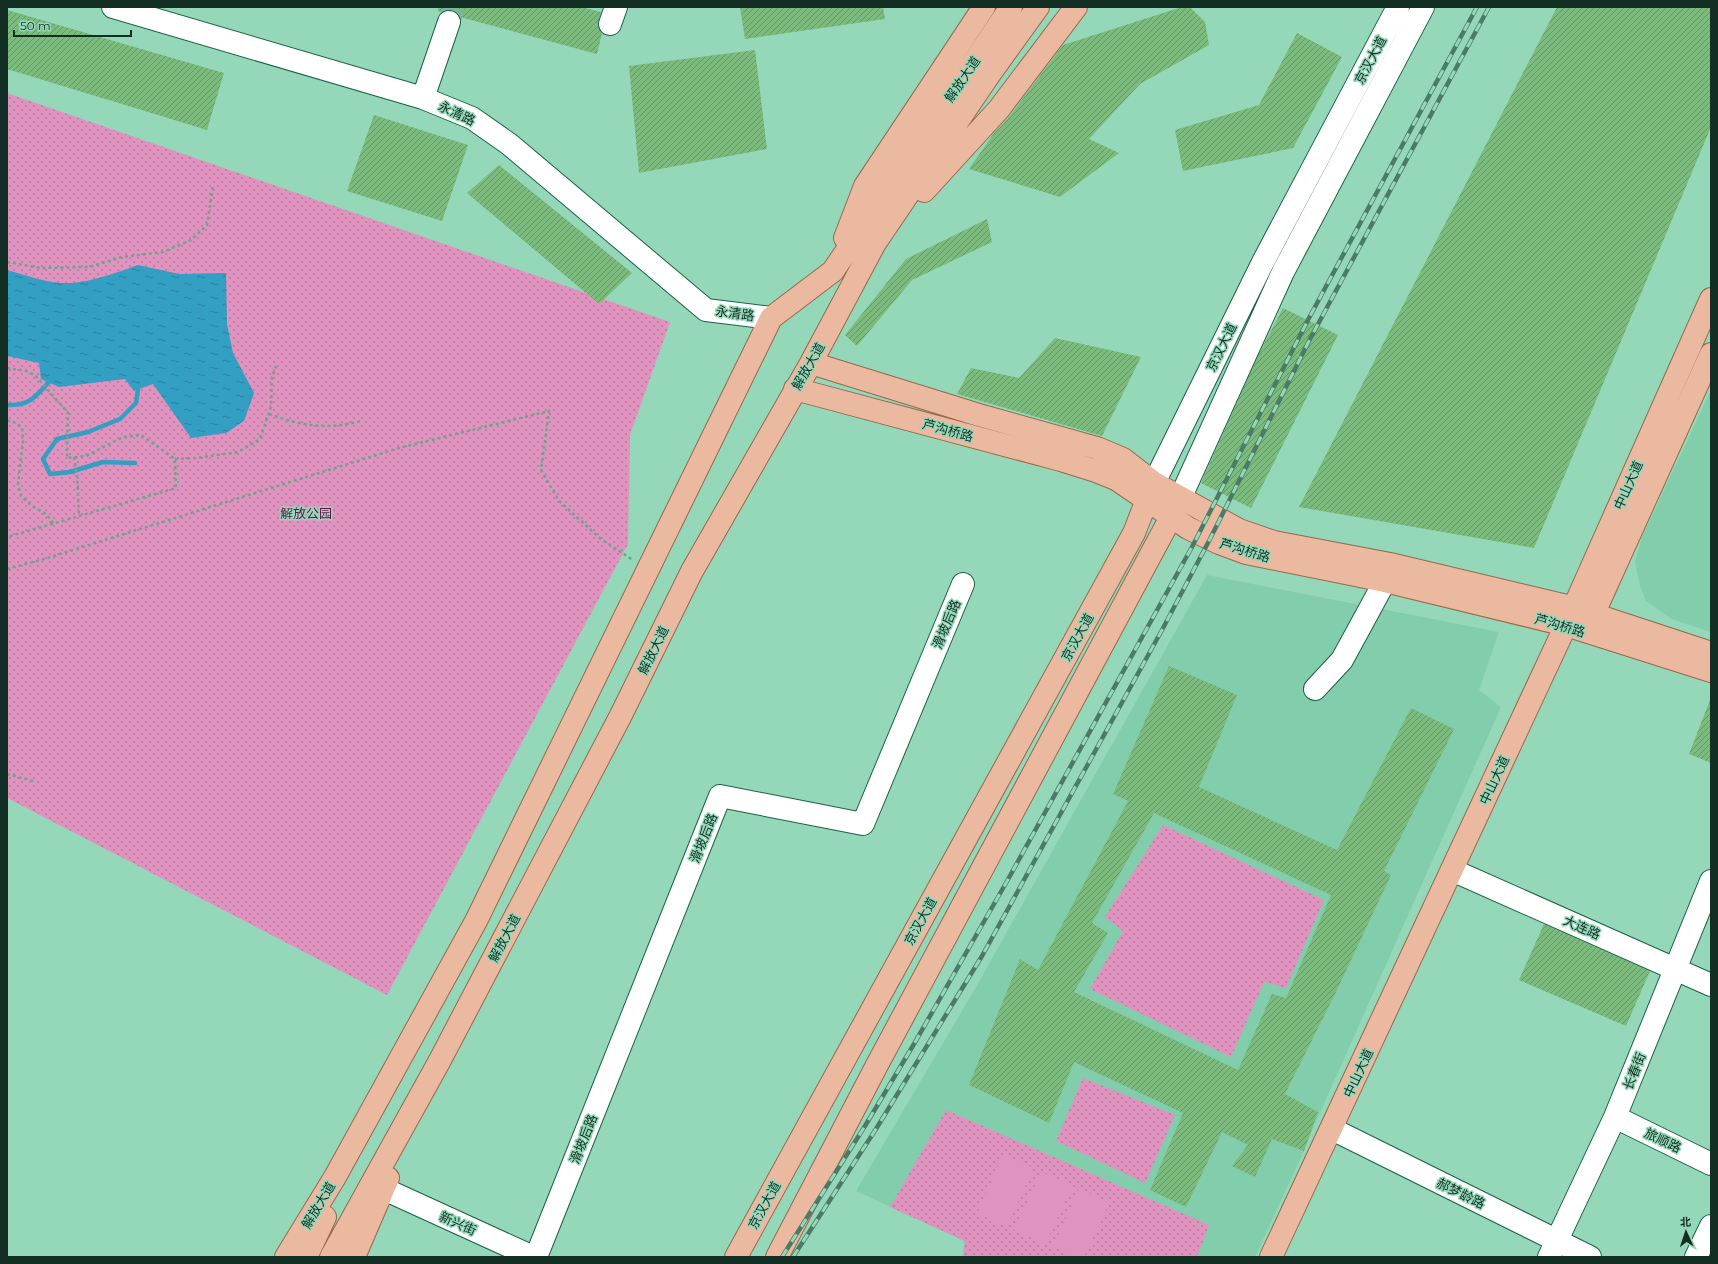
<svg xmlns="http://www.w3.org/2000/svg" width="1718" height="1264" font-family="Montserrat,'Noto Sans SC',sans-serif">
<defs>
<pattern id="green-dots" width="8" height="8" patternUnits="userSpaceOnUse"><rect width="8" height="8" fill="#e093bf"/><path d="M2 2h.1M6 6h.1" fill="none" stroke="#b4789b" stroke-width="1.8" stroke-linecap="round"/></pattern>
<pattern id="water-ripples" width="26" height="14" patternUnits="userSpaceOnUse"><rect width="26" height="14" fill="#339fc3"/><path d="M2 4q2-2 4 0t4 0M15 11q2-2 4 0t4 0" fill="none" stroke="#2a829e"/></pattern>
<pattern id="building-hatch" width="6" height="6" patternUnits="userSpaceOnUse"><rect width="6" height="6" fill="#7cba7d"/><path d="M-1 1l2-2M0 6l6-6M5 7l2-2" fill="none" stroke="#649866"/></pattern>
</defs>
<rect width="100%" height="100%" fill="#94d8b9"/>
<path fill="#82ceac" d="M1711 390V632L1672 619 1646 601 1640 586 1635 562 1642 537Z
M1207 575 1499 632 1479 690 1501 707 1310 1135 1304 1151 1255 1257H963L964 1241 856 1191 976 987Z"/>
<path fill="url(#green-dots)" d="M7 93 670 322 630 435 628 544 387 995 7 798Z
M1163 825 1324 900 1286 988 1264 982 1231 1057 1090 989 1123 931 1105 917Z
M1083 1078 1175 1115 1145 1183 1056 1141Z
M946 1110 1209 1225 1197 1257H963L965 1241 890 1207Z"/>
<path fill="#e093bf" d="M1003 1155 1034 1168 1006 1227 977 1213Z
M1041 1172 1073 1186 1045 1244 1014 1230Z
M1079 1188 1109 1203 1084 1257H1075L1053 1247Z"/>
<path fill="url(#water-ripples)" d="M138 265 179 274 226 273 227 324 233 353 254 393 244 421 226 433 191 438 153 384 134 391 125 379 59 387 41 379 39 363 7 356V270C26 275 46 283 65 283 86 284 118 272 138 265Z"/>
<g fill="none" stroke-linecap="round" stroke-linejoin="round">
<path stroke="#339fc3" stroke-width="4.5" d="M7 405C30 406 35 397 49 382
M135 463 103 462 70 472 50 474 43 459 57 439 88 432 120 419 136 403 138 390"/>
</g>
<path fill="url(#building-hatch)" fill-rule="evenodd" d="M438 7H581L601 12 598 26 602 33 597 54 460 17 458 14 453 10H447L442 12 438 11Z
M740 7H883L885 19 745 39Z
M1182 7H1190L1205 22 1209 45 1140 84 1089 139 1119 153 1060 197 969 169 994 133 1009 117 1063 45Z
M1557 7H1711V127L1534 548 1299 507Z
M7 10 224 73 207 130 7 69Z
M1297 33 1342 57 1293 148 1183 171 1175 130 1259 105Z
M755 50 767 149 639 173 629 66Z
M374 115 468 145 442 221 347 191Z
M499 165 632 273 599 304 467 193Z
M987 219 992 242 912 280 857 346 845 335 906 259Z
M1283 308 1338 335 1251 508 1201 483 1258 356Z
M1055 338 1141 357 1102 436 957 394 971 368 1019 378Z
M1169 666 1237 695 1199 787 1337 850 1411 708 1454 729 1384 871 1391 875 1335 994 1285 1094 1318 1112 1304 1151 1272 1139 1255 1177 1232 1166 1248 1145 1222 1132 1186 1207 1150 1190 1183 1113 1074 1062 1049 1123 969 1085 1020 959 1038 970 1128 801 1113 794ZM1154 813 1331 895 1286 998 1272 994 1238 1070 1074 992 1108 933 1092 923Z
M1710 700H1711V763L1689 754Z
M1544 924 1650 971 1626 1026 1519 980Z"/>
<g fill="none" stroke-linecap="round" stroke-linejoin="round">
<path stroke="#7ab69b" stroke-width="22" stroke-dasharray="22 11" stroke-linecap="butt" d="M449 22 454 7"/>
<g stroke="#1a6147" stroke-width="24">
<path id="minor" d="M113 7 423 98 472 118 509 144 706 310 771 318
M610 24 616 7
M423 98 449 22
M1154 483 1263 262 1398 7
M1173 514 1283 272 1423 7
M1315 689 1342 660 1385 581
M1452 870 1711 985
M1615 1117 1711 1164
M1332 1129 1590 1257
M384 1189 533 1257
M536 1257 720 796 863 824 963 584
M1549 1257 1615 1117 1711 881
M1696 1257 1711 1226"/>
</g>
<g stroke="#96694c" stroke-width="24">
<path id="major" d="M924 191 999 109 1076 7
M845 238 865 186 984 7
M811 363 979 415 1097 448 1123 459 1154 483 1239 530 1274 542 1390 564 1571 607 1711 653
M795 389 1061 460 1096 471 1116 479 1188 528 1219 543 1246 553 1385 581 1566 625 1711 671
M1583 625 1593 615 1711 354
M286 1257 335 1177 476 921 771 318 833 271 1011 7
M306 1257 325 1217
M331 1257 439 1062 620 717 692 571 811 363 875 243 989 75 1038 7
M354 1257 388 1178
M736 1257 1134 533 1152 487
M777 1257 877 1065 1171 517
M1271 1257 1566 625 1711 299"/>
</g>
<path stroke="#6da58c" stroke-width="2.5" stroke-dasharray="3 3" stroke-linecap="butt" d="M7 262 41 268 89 267 122 257 163 252 191 240 207 225 213 186
M7 368 26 371 35 375 68 413 67 458 86 456 123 437 141 435 175 459 176 488 7 537
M269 414C302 426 327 430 361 421
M7 421H12L22 427 23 441 18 484 21 496 32 506 46 514 53 523
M74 457 77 475 79 516
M175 459 197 458 238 452 260 439 271 407 272 377 277 364
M7 569 44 559 399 448 549 411 541 470 559 501 601 539 633 560
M7 774 33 781"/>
<use href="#minor" stroke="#fff" stroke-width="22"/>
<use href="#major" stroke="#ebb8a0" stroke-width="22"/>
<g stroke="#4c7a66" stroke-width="4.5">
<path id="rail" d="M782 1257 865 1126 914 1044 1006 883 1192 547 1309 318 1477 7
M793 1257 876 1129 982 956 1162 630 1210 539 1310 339 1489 7"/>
</g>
<use href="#rail" stroke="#94d8b9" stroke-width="3" stroke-dasharray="9" stroke-linecap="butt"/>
</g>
<g text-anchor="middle" stroke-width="3" stroke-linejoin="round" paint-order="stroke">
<g font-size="13" fill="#132f24" stroke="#94d8b9">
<text transform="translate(1370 60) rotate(-62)" y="5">京汉大道</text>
<text transform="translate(962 79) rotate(-56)" y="5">解放大道</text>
<text transform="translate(457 113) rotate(25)" y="5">永清路</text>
<text transform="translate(735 313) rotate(8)" y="5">永清路</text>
<text transform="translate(1221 347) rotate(-64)" y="5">京汉大道</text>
<text transform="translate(808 366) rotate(-60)" y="5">解放大道</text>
<text transform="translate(948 430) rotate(15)" y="5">芦沟桥路</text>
<text transform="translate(1628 485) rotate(-66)" y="5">中山大道</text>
<text transform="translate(1245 550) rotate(17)" y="5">芦沟桥路</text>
<text transform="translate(946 624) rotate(-67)" y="5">滑坡后路</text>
<text transform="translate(1560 625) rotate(16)" y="5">芦沟桥路</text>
<text transform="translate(1077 637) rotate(-61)" y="5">京汉大道</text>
<text transform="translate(653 650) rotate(-64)" y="5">解放大道</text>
<text transform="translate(1494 780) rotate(-65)" y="5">中山大道</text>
<text transform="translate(703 838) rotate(-68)" y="5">滑坡后路</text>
<text transform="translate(920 921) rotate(-61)" y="5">京汉大道</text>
<text transform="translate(1582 927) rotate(24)" y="5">大连路</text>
<text transform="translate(504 938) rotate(-62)" y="5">解放大道</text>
<text transform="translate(1634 1071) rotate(-68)" y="5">长春街</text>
<text transform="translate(1358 1073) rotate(-65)" y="5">中山大道</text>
<text transform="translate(583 1139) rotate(-68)" y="5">滑坡后路</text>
<text transform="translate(1663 1140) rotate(26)" y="5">旅顺路</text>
<text transform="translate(1461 1193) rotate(26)" y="5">郝梦龄路</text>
<text transform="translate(318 1205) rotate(-59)" y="5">解放大道</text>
<text transform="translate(764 1205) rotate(-61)" y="5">京汉大道</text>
<text transform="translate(458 1223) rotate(24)" y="5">新兴街</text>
</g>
<g font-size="13" fill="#6c114f" stroke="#94d8b9">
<text x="306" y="518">解放公园</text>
</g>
</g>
<rect width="1718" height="1264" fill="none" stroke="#132f24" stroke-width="16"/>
<g transform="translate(1686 1232) rotate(357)" stroke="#94d8b9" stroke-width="3" paint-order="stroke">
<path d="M0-3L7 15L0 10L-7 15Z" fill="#132f24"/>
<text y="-6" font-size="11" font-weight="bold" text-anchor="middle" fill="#132f24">北</text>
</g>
<path d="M14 30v6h117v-6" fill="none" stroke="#132f24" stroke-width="2"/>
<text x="20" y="30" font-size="12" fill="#132f24" stroke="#94d8b9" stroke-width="3" paint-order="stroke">50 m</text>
</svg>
